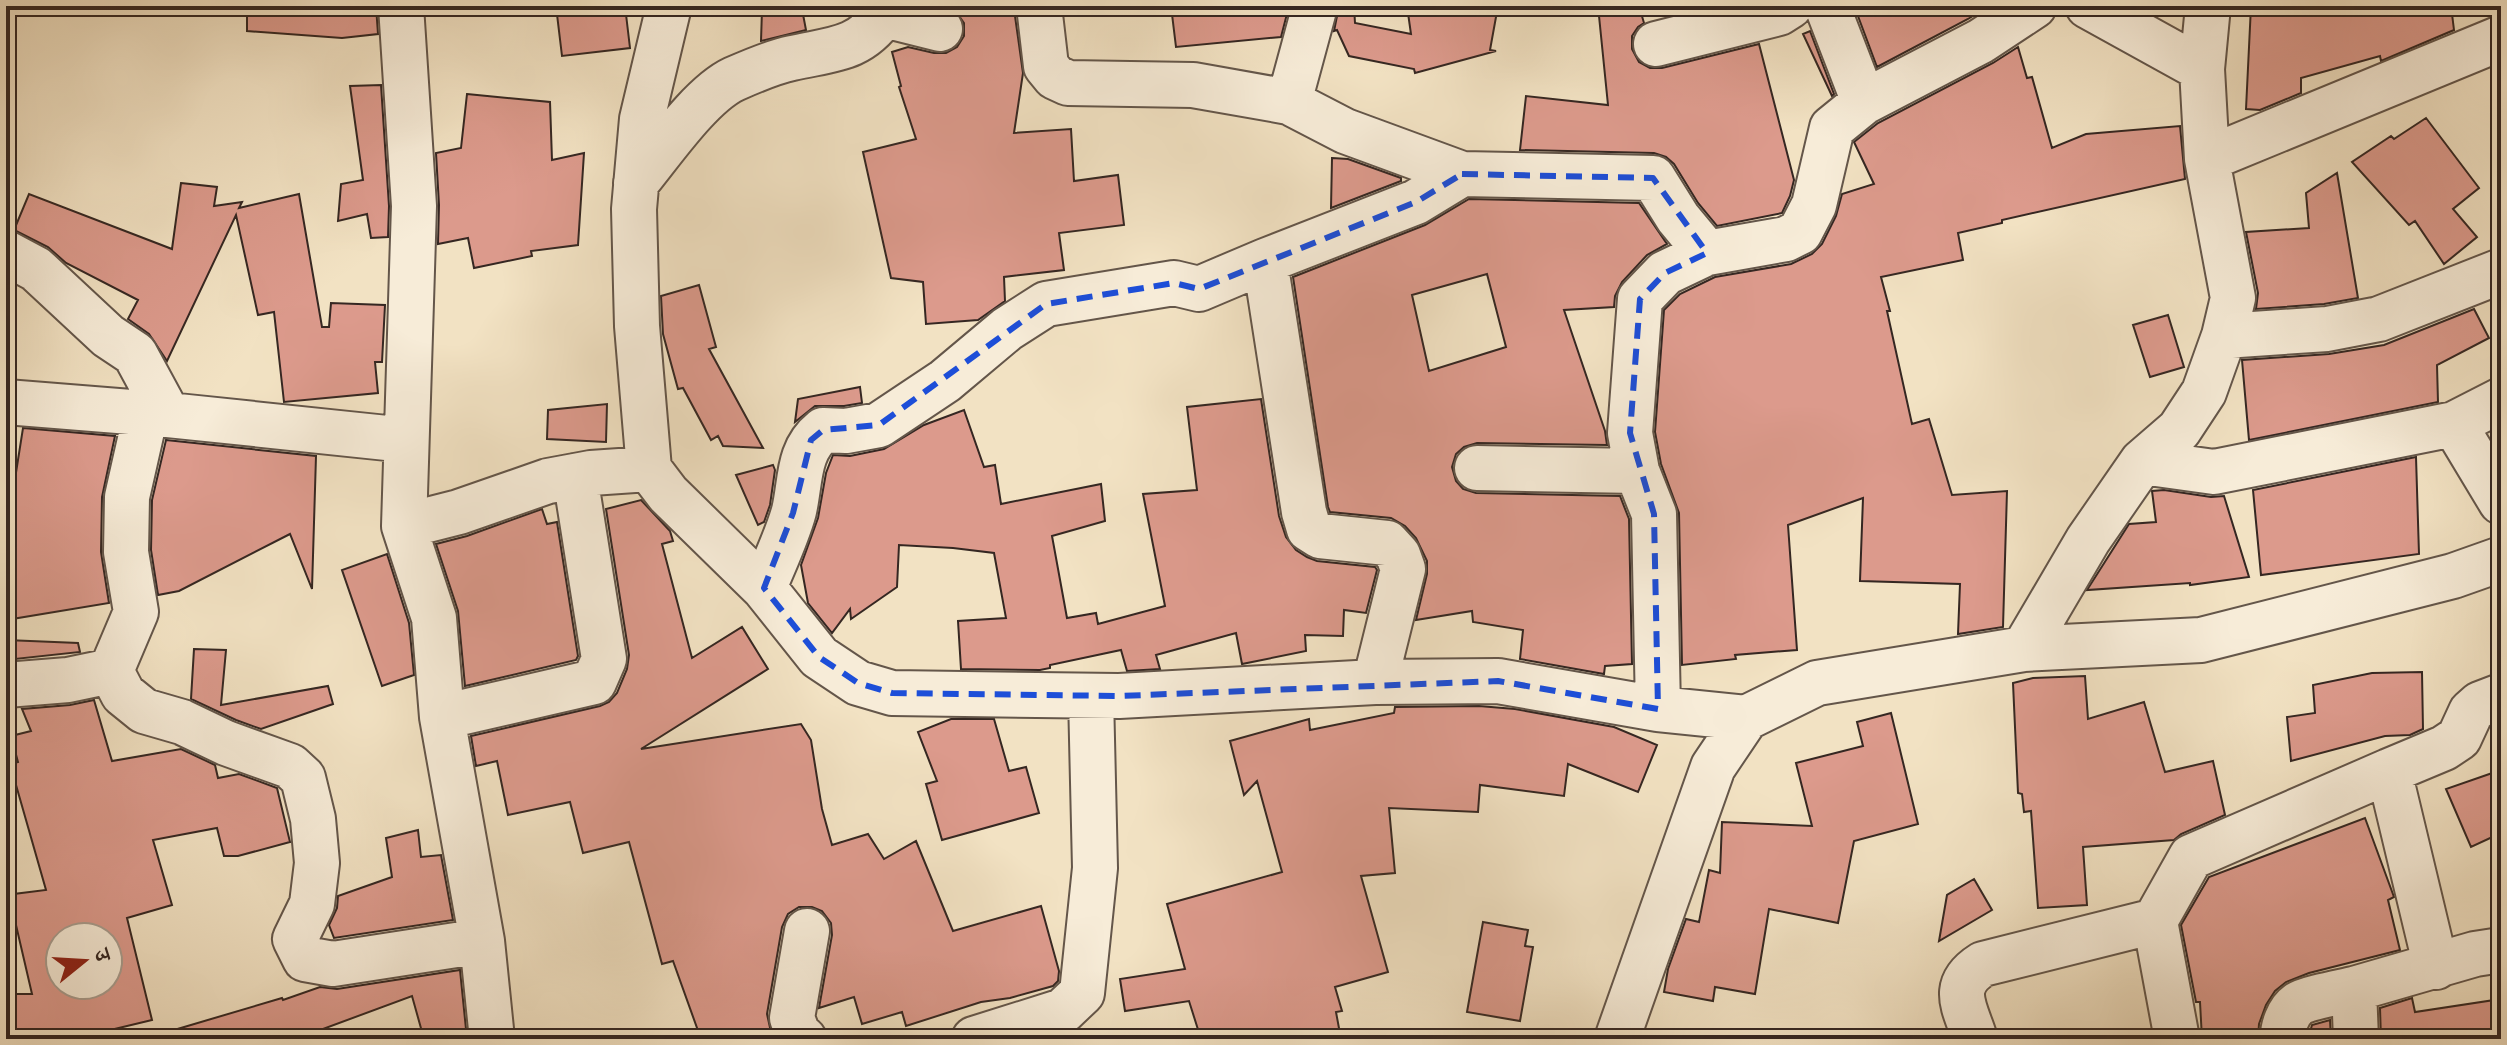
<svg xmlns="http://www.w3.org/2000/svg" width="2507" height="1045" font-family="Alegreya,'Noto Serif Devanagari',serif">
<rect width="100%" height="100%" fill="#f2e2c3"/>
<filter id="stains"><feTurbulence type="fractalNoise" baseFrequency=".0025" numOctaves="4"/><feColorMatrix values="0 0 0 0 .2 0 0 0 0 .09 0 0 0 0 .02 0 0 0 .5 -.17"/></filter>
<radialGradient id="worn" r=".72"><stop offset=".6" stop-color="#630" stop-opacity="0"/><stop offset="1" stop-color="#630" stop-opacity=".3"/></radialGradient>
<path fill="#dc9a8c" stroke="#352722" stroke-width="2" fill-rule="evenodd" d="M247 6H376L378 34 342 38 247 31Z
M556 6H625L630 48 562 56Z
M952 6 1015 16 1023 73 1014 133 1071 129 1074 181 1118 175 1124 225 1059 233 1064 270 1004 277 1005 301 978 320 926 324 923 282 891 278 863 152 916 139 899 87 901 86 892 52 908 47 934 53H946L957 47 964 36V23Z
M1171 6H1289L1281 37 1176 47Z
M1339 6H1354L1355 23 1411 34 1407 6H1498L1490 50 1496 51 1415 73 1414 69 1349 56 1337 30 1334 31Z
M1598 6H1639L1644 23 1638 27 1632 36V49L1639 62 1650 68H1662L1759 44 1794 180 1790 196 1782 213 1717 226 1698 203 1674 164 1666 157 1654 153 1520 150 1526 96 1608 105Z
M1859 6H1989L1968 19 1877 67 1855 8Z
M2251 6H2383L2386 15 2424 6H2451L2454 30 2381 61 2380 56 2301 78V93L2260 110 2246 109Z
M802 9 806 30 761 41 762 10Z
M1810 31 1834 94 1832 96 1803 34Z
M2018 47 2027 78 2032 77 2052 148 2086 134 2180 126 2185 179 2002 220V223L1958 233 1963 260 1881 277 1890 311H1887L1912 424 1929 419 1952 495 2007 491 2003 627 1958 634 1960 584 1860 581 1863 498 1788 525 1797 650 1735 655 1736 659 1682 665 1679 513 1661 464 1655 432 1664 310 1680 294 1715 277 1791 264 1812 254 1822 244 1836 216 1842 194 1874 184 1854 142 1878 123 1993 63Z
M381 85 389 206 388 237 371 238 367 214 338 221 341 184 363 180 350 86Z
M467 94 550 102 552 160 584 153 578 245 531 251 532 256 474 268 468 238 438 244 439 205 436 153 461 148Z
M2426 118 2479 188 2453 209 2477 237 2444 264 2415 221 2409 225 2352 162 2391 136 2394 139Z
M1332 158 1348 159 1401 178V181L1331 208Z
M2337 173 2358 298 2324 304 2256 309 2258 293 2246 232 2309 228 2306 193Z
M181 183 217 187 214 206 242 202 239 208 299 194 322 327H329L331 303 385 305 382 362H375L378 393 284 402 274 312 258 315 236 215 167 361 149 334 128 319 138 300 66 263 48 247 14 230 29 194 172 249Z
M1469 199 1639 203 1667 244 1647 255 1622 282 1615 296 1614 307 1564 310 1605 431 1607 445 1477 443 1464 447 1456 454 1452 467 1456 481 1463 489 1476 493 1620 496 1629 519 1632 664 1605 666 1604 674 1520 659 1523 630 1473 622 1472 611 1416 620 1427 574V561L1416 538 1405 526 1391 518 1330 512 1328 507 1293 277 1425 225ZM1487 274 1506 347 1429 371 1412 295Z
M699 285 716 347 709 349 763 448 723 446 718 436 711 440 683 388 678 389 663 334 661 296Z
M2474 309 2489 338 2437 365 2438 402 2249 440 2242 360 2329 354 2384 345Z
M2168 315 2184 367 2150 377 2133 325Z
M860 387 862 403 844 406H815L795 422 798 399Z
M1261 399 1279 516 1286 537 1296 550 1307 557 1317 561 1375 567 1377 570 1366 613 1344 610 1343 636 1305 635 1306 651 1242 664 1236 633 1156 655 1160 669 1127 671 1121 650 1050 665V668L1040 670 961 669 958 621 1006 618 994 553 953 548 899 545 897 587 851 619 850 609 832 633 808 603 801 565 818 518 826 473 833 455 850 456 884 449 924 425 964 410 984 467 995 465 1001 504 1101 484 1105 521 1052 536 1067 618 1096 613 1098 624 1165 606 1143 494 1197 490 1187 407Z
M607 404 606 442 547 439 548 410Z
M23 428 115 436 102 497 101 552 109 603 6 620V517H9Z
M166 440 316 456 312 589 290 534 179 591 158 595 151 550 152 500Z
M2416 457 2419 554 2261 575 2253 490Z
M773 465 775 470 770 505 764 522 758 525 736 475Z
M2164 490 2211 497 2224 496 2249 577 2190 585V583L2087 590 2129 524 2156 522 2152 491Z
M641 500 670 531 673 541 662 544 692 658 742 627 768 669 641 749 801 724 811 740 822 809 832 845 868 834 884 859 916 841 953 931 1041 906 1059 971 1058 981 1053 986 1010 998 981 1002 906 1026 902 1012 862 1024 854 997 819 1008 832 935 831 923 822 911 812 907H799L788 914 782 927 767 1014 771 1032 752 1039H701L673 961 662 964 629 842 583 853 570 802 508 815 497 761 476 766 471 736 600 706 609 702 617 693 627 669 629 655 606 509Z
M542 509 547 524 557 522 578 656 576 660 465 686 458 611 436 544 467 536Z
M387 554 409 623 414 675 382 686 342 570Z
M6 640 78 643 80 652 6 660Z
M194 649 226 650 221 705 328 686 333 704 261 729 236 720 191 699Z
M2422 672 2423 729 2410 735 2385 736 2291 761 2287 717 2315 713 2313 685 2372 673Z
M2085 676 2088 719 2144 702 2165 772 2213 761 2225 815 2181 834 2174 840 2083 847 2087 905 2038 908 2031 811 2024 812 2022 794 2018 793 2013 683 2033 678Z
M94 700 112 761 181 749 215 765 218 778 239 774 277 788 290 842 238 856H224L217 828 153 840 172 905 127 918 152 1020 73 1039H6V994H32L16 925 6 926V895L46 890 10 764 18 762 11 736 31 731 22 709 70 705ZM60 937H108V985H60Z
M1479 706 1515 709 1614 727 1657 745 1638 792 1568 764 1564 796 1480 785 1478 812 1389 808 1395 873 1361 876 1388 972 1335 987 1342 1011 1336 1012 1341 1039H1201L1189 1001 1125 1011 1120 979 1185 969 1167 904 1282 872 1257 781 1244 795 1230 741 1309 719 1310 730 1394 713 1395 707Z
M1891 713 1918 824 1854 841 1838 923 1769 909 1755 994 1715 987 1713 1001 1664 992 1668 969 1686 919 1699 922 1709 870 1720 873 1722 822 1812 826 1796 763 1863 746 1857 722Z
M951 719H994L1009 771 1026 767 1039 813 942 840 926 784 937 781 918 732Z
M2501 770V833L2471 847 2446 789Z
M2365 818 2394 897 2388 900 2400 950 2309 973 2286 982 2275 991 2266 1005 2259 1024 2258 1039H2202L2200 1002H2196L2181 925 2209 877Z
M418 830 421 857 441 855 453 920 334 938 329 925 337 908 338 896 392 877 386 838Z
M1974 879 1992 910 1939 941 1947 895Z
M1483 922 1528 930 1525 946 1533 947 1520 1021 1467 1012Z
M460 970 467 1039H424L412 996 296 1039H175L174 1030 282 998 283 1000 320 987 337 989Z
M2412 998 2415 1012 2501 999V1039H2381L2380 1008Z
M2330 1020 2331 1039H2308L2312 1025Z"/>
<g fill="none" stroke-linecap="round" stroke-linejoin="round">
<g stroke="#64564a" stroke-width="48">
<path id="minor" d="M401 6 414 206 404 526 434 618 442 717 482 941 492 1039
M669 6 642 119 634 209 637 326 649 469 668 494 764 588
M871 6 884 15 940 29
M1039 6 1046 66 1055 77 1068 83 1193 85 1289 102
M1315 6 1289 102 1345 131 1462 174
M1827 6 1864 102
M2088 6 2202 69
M1656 44 1779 13 1790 6
M2207 159 2501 38
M636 183C661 153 700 95 734 79 752 71 773 62 792 58 831 49 859 51 884 15
M6 253 36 269 108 336 135 354 168 415 406 440
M1265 261 1199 289 1174 283 1046 304 1007 329 945 381 879 425 846 431 823 430C797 451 801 481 794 511 787 537 774 563 764 588L819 657 858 683 892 693 1119 696 1375 682
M2224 336 2327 329 2379 319 2501 271
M6 402 168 415
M2454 424 2501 400
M2142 462 2214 472 2454 424 2501 502
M1477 468 1637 471
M404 526 459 512 548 481 591 473 649 469
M2024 649 2088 540 2142 462 2179 430 2204 392 2224 336 2233 298 2207 159 2202 69 2208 6
M111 671 136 612 126 552 127 497 146 413
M6 685 68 680 111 671 123 694 144 711 182 722 226 743 290 766 303 778 313 819 317 863 312 904 295 939 305 959 333 964 482 941
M1658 709 1498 681 1375 682 1403 569 1398 555 1387 543 1320 536 1309 529 1304 512 1265 261 1416 202 1462 174 1653 178 1678 218 1707 253
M442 717 594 682 604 659 575 476
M1746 718 1658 709 1654 514 1637 471 1630 433 1640 299 1665 273 1707 253 1786 239 1800 232 1814 205 1832 128 1864 102 1981 41 2034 6
M2389 771 2444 748 2459 738 2471 712 2480 704 2501 696
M804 1039 798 1034 792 1018 807 931
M974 1039 1063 1011 1082 993 1095 868 1091 696
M1617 1039 1713 767 1746 718 1817 683 2024 649 2201 640 2453 576 2501 559
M1975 1039C1965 1007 1948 986 1983 964L2155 921
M2177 1039 2155 921 2191 857 2389 771 2436 967
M2283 1039C2282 1028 2288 1011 2298 1004 2307 998 2341 992 2354 989
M2356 1039 2354 989 2475 954 2501 950"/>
</g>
<use href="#minor" stroke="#f7ecd8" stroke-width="44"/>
</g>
<path fill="none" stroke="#1d4ed8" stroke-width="6" stroke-dasharray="16 10" stroke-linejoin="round" d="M1462 174 1653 178 1707 253 1665 273 1640 299 1630 433 1654 514 1658 709 1498 681 1119 696 892 693 858 683 819 657 764 588 793 513 811 440 823 430 879 425 1046 304 1174 283 1199 289 1416 202Z"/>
<rect width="2507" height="1045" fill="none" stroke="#f2e2c3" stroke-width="32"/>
<rect x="8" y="8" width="2491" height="1029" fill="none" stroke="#352722" stroke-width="4"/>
<rect x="16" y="16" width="2475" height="1013" fill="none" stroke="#352722" stroke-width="2"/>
<g transform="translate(84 961) rotate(72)"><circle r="38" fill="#f7ecd8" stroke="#a99d8f" stroke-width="2"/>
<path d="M0-6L14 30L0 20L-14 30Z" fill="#8f2418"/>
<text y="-12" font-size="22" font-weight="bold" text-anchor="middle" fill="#352722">उ</text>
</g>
<rect width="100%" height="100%" filter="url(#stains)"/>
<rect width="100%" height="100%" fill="url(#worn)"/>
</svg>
